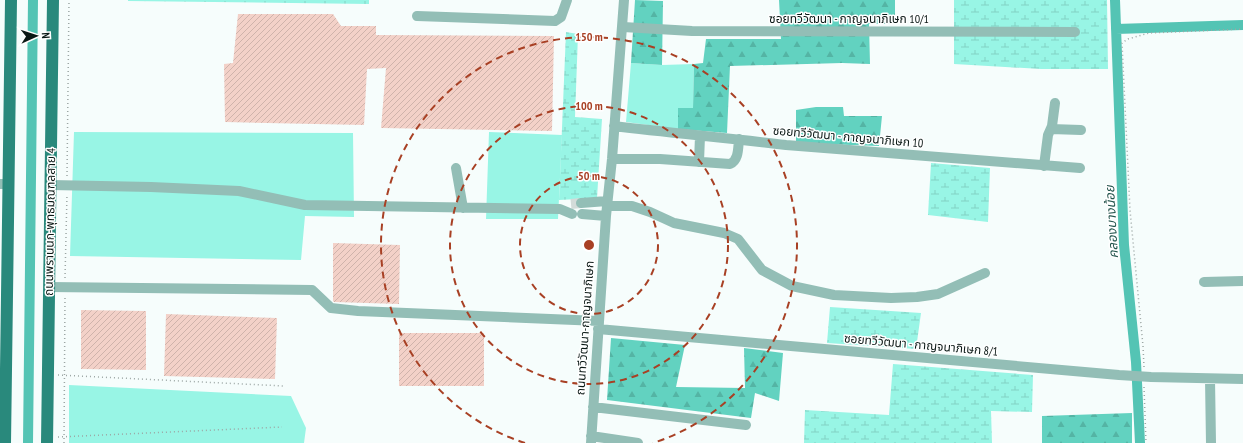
<svg xmlns="http://www.w3.org/2000/svg" width="1243" height="443" font-family="'PT Sans Narrow','Noto Sans Thai',sans-serif">
<defs>
<pattern id="forest-firs" width="22" height="20" patternUnits="userSpaceOnUse"><rect width="22" height="20" fill="#62d2c0"/><path d="M5 1l3.5 6h-7zM16 11l3.5 6h-7z" fill="#54b4a4"/></pattern>
<pattern id="wetland-marsh" width="20" height="14" patternUnits="userSpaceOnUse"><rect width="20" height="14" fill="#98f5e5"/><path d="M1 5h8M5 5V1M11 12h8M15 12V8" fill="none" stroke="#82d1c4"/></pattern>
<pattern id="building-hatch" width="6" height="6" patternUnits="userSpaceOnUse"><rect width="6" height="6" fill="#f3d1c8"/><path d="M-1 1l2-2M0 6l6-6M5 7l2-2" fill="none" stroke="#cfb3ab"/></pattern>
</defs>
<rect width="100%" height="100%" fill="#f6fdfc"/>
<path fill="#98f5e5" d="M631 63 662 65 694 64 693 108 678 129 626 122Z
M74 132 353 133 354 217 305 216 301 260 70 256Z
M489 132 562 135 558 219H486Z
M69 385 291 396 306 428 304 443H69Z"/>
<path fill="url(#forest-firs)" d="M635 0 663 1 662 65 631 63Z
M779 0H895V24H869L870 64 842 63 730 66 727 133 678 129V108H693L694 64 703 63 706 39H781Z
M816 107H843L844 116H882L879 146 796 143V110Z
M611 338 685 345 676 387 745 388 744 348 783 353 779 401 755 393 751 418 607 400Z
M1132 413V443H1042V416Z"/>
<path fill="url(#wetland-marsh)" d="M128 0H369V4L128 1Z
M954 0H1107L1108 69H1041L954 64Z
M566 32 578 34 575 117 602 119 597 198 559 200Z
M931 163 990 168 988 222 928 215Z
M830 307 921 313 916 349 827 343Z
M893 364 1033 375 1032 412 991 411 992 443H804L805 410 889 415Z"/>
<g fill="none" stroke-linecap="round" stroke-linejoin="round">
<path stroke="#54c4b4" stroke-width="10" d="M1115 0 1124 245 1136 362 1140 443
M1116 29 1243 25
M28 443 33 0"/>
</g>
<path fill="url(#building-hatch)" d="M238 14H333L341 26H376V35L554 36 552 131 381 128 386 68 367 69 364 125 225 122 224 64 233 63Z
M333 243 400 245 399 304 334 302 333 301Z
M81 310 146 311V370L81 369Z
M166 314 277 318 275 379 164 376Z
M399 333H484V386H399Z"/>
<g fill="none" stroke-linecap="round" stroke-linejoin="round">
<path stroke="#d3dbd9" stroke-width="10" stroke-dasharray="10 5" stroke-linecap="butt" d="M571 204 581 203"/>
<path stroke="#9ca6a4" stroke-width="1.5" stroke-dasharray="1 3" stroke-linecap="butt" d="M67 176 69 0
M65 278 67 194
M1144 367 1143 346 1130 210 1122 43 1128 39 1149 33 1243 29
M58 375 284 386
M1144 387 1146 443
M58 437 282 427
M64 443 65 296"/>
<path stroke="#93beb6" stroke-width="10" d="M417 16 555 21 561 17 567 0
M623 27 692 31 1075 32
M614 126C671 133 729 138 786 145L1080 168
M1051 129 1081 130
M612 159H660L730 164C739 160 738 148 739 139
M699 162 700 136
M1044 166 1048 135 1052 126 1055 103
M456 168 463 208
M0 184H8
M51 185 151 187 239 191 305 205 560 209 572 214
M581 203 607 201
M607 206H632L650 212 674 223 724 233 738 239 762 270 792 286 834 295 891 298 917 297 938 294 985 273
M582 214 606 216
M1204 282 1243 281
M49 287 312 290 331 308 358 311 599 321
M598 329 1119 375 1151 377 1243 379
M1210 379 1211 443
M593 407 746 425
M591 436 638 443
M591 443 606 216 612 159 624 0"/>
<path stroke="#29897c" stroke-width="12" d="M5 443 11 0
M47 443 53 0"/>
</g>
<g fill="none" stroke="#a84024" stroke-width="2" stroke-dasharray="7 5">
<circle cx="589" cy="245" r="69"/>
<circle cx="589" cy="245" r="139"/>
<path d="M525 443A208 208 0 1 1 653 443"/>
</g>
<g text-anchor="middle" stroke-width="3" stroke-linejoin="round" paint-order="stroke">
<g font-size="12" fill="#0a1815" stroke="#fff">
<text x="849" y="23">ซอยทวีวัฒนา - กาญจนาภิเษก 10/1</text>
<text transform="translate(848 137) rotate(5)" y="4">ซอยทวีวัฒนา - กาญจนาภิเษก 10</text>
<text transform="translate(50 222) rotate(-89)" y="4">ถนนพรานนก-พุทธมณฑลสาย 4</text>
<text transform="translate(585 328) rotate(-86)" y="4">ถนนทวีวัฒนา-กาญจนาภิเษก</text>
<text transform="translate(921 345) rotate(5)" y="4">ซอยทวีวัฒนา - กาญจนาภิเษก 8/1</text>
</g>
<g font-size="13" font-style="italic" fill="#23544c" stroke="#fff">
<text transform="translate(1111 222) rotate(-93)" y="5">คลองบางน้อย</text>
</g>
</g>
<circle cx="589" cy="245" r="6" fill="#a84024" stroke="#fff" stroke-width="2"/>
<g font-size="12" text-anchor="middle" font-weight="bold" fill="#a84024" stroke="#fff" stroke-width="3" stroke-linejoin="round" paint-order="stroke">
<text x="589" y="41">150 m</text>
<text x="589" y="110">100 m</text>
<text x="589" y="180">50 m</text>
</g>
<g transform="translate(36 36) rotate(87)" stroke="#ffffff" stroke-width="3" paint-order="stroke">
<path d="M0-3L7 15L0 10L-7 15Z" fill="#0a1815"/>
<text y="-6" font-size="11" font-weight="bold" text-anchor="middle" fill="#0a1815">N</text>
</g>
</svg>
